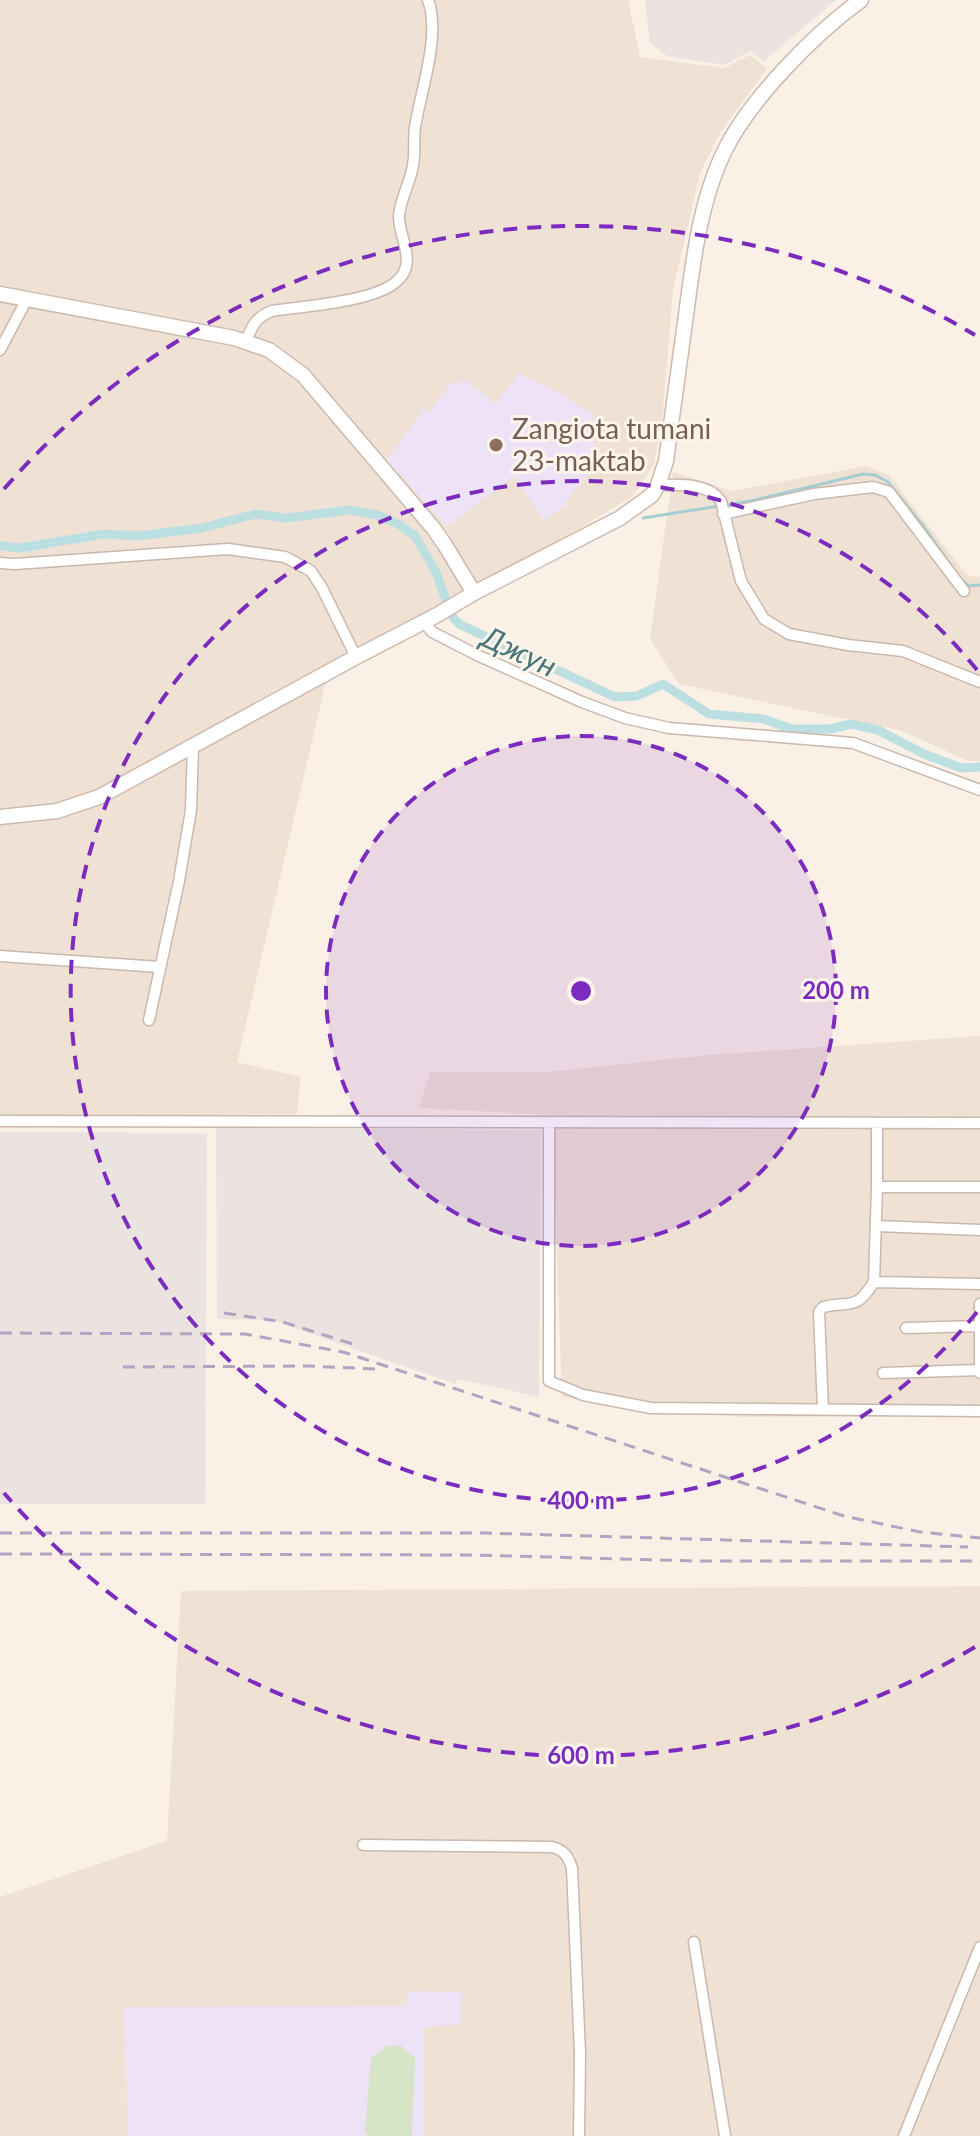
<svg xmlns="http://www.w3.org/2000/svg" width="980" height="2136" font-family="Lato,sans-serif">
<rect width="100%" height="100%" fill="#faf0e6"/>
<path fill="#f0e1d5" d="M0 0H628L640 57 724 68 750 55 767 69 721 131 700 173 673 290 662 423 654 464 633 496 454 605 328 673 237 1062 301 1077 297 1114 0 1117Z
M866 466 889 475 965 573 973 577 980 576V761H968L902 731 679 684 650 639 673 472 732 491Z
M980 1036V1416L739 1417 562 1397 552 1115 419 1108 430 1072H548L709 1055Z
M980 1586V2136H0V1897L167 1841 181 1591Z"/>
<path fill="#eae3df" d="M645 0H836L764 61 750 51 724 65 667 56 650 43Z
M216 1128 541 1130 539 1397 458 1379 455 1384 271 1320 217 1319Z
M0 1132 207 1133 205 1504H0Z"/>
<path fill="#ede2f6" d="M519 373 558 392 594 415 597 425 590 430 600 460 565 503 567 506 543 520 514 476 447 527 387 460 424 409 429 412 453 380 458 384 463 378 496 404Z
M408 1991 462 1992 461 2024 423 2028 424 2136H128L124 2007 406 2006Z"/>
<path fill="#d5e5c6" d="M387 2046H401L415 2057 412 2136H368L365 2131 371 2058Z"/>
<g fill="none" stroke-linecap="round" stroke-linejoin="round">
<path stroke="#a4ced1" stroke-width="3" d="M643 518 751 501 863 474 875 475 888 482 924 527 960 578 969 586 980 585"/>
<path stroke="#bcdfe1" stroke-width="9" d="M0 546 20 548 104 534 138 536 202 528 255 514 286 518 349 510 378 515 398 524 415 536 437 574 441 587 454 619 461 625 615 697 637 696 663 684 709 714 764 719 791 729H830L851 724 878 730 924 754 961 768 980 767"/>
<g stroke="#cab8ad" stroke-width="13">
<path id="street" d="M246 341C252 326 256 317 272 311 303 306 375 302 397 281 418 263 399 238 399 217 399 204 409 184 412 170 416 156 413 141 415 127 421 90 441 35 428 0
M0 350 27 299
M658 485C678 485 708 482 721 501L741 581 764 619 789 634 848 645 903 651 980 682
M723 514 814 494 873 487 889 492 964 591
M0 563 15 564 228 549 285 557 311 571 322 588 356 657
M424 622 432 632 479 656 582 702 625 718 669 728 853 743 980 790
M0 956 160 967
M149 1020 179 881 191 810 193 745
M0 1121 980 1123
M549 1123V1381L583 1395 651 1408 980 1411
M877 1187H980
M876 1226 980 1230
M874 1282 877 1187V1124
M980 1304V1373
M906 1328 979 1326
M883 1373 980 1370
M823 1410 819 1312 823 1307C851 1300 855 1312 874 1282L980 1284
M363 1845 552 1847C564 1850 568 1856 572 1868L580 2053 579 2136
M694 1942 725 2136
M904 2136 980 1947"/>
</g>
<g stroke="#ceb9ae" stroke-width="17">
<path id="secondary" d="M0 294 234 338 269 350 303 375 434 529 445 545 474 593
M0 817 57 811 99 797 356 657 437 615 474 593 620 518 652 495 658 485 666 461C673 412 679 363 686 315 693 261 700 203 723 154 748 101 814 34 861 0"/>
</g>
<use href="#street" stroke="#fff" stroke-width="10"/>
<use href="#secondary" stroke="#fff" stroke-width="14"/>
<path stroke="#b2a5c2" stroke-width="3" stroke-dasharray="12 8" stroke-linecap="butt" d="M224 1313 283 1322 359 1346
M0 1333 245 1334 343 1352 844 1516 920 1532 980 1538
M123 1367 308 1366 375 1369
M0 1533H484L968 1547
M0 1554 475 1555 696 1561H980"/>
</g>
<circle cx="581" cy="991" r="255" fill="#7b2cbf" fill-opacity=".12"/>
<g fill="none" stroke="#7b2cbf" stroke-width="4" stroke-dasharray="14 10">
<circle cx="581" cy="991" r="255"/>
<path d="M977 1312A510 510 0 1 1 977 670"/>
<path d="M975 1647A765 765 0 0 1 4 1493M4 489A765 765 0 0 1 975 335"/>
</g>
<circle fill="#8d6e63" stroke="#fdf4eb" stroke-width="3" cx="496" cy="445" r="8"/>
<g text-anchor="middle" stroke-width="6" stroke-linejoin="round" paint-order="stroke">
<g font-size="28" fill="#785e54" stroke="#fdf4eb" text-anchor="start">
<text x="512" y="439">Zangiota tumani<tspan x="512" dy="32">23-maktab</tspan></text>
</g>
<g font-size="30" font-style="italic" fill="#47767a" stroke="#fdf4eb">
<text transform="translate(519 652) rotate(25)" y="10">Джун</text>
</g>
</g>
<circle cx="581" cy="991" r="12" fill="#7b2cbf" stroke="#fdf4eb" stroke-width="4"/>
<g font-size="24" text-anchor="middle" font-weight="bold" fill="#7b2cbf" stroke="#fdf4eb" stroke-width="6" stroke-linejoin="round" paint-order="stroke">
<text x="836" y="999">200 m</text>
<text x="581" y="1509">400 m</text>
<text x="581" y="1764">600 m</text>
</g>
</svg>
